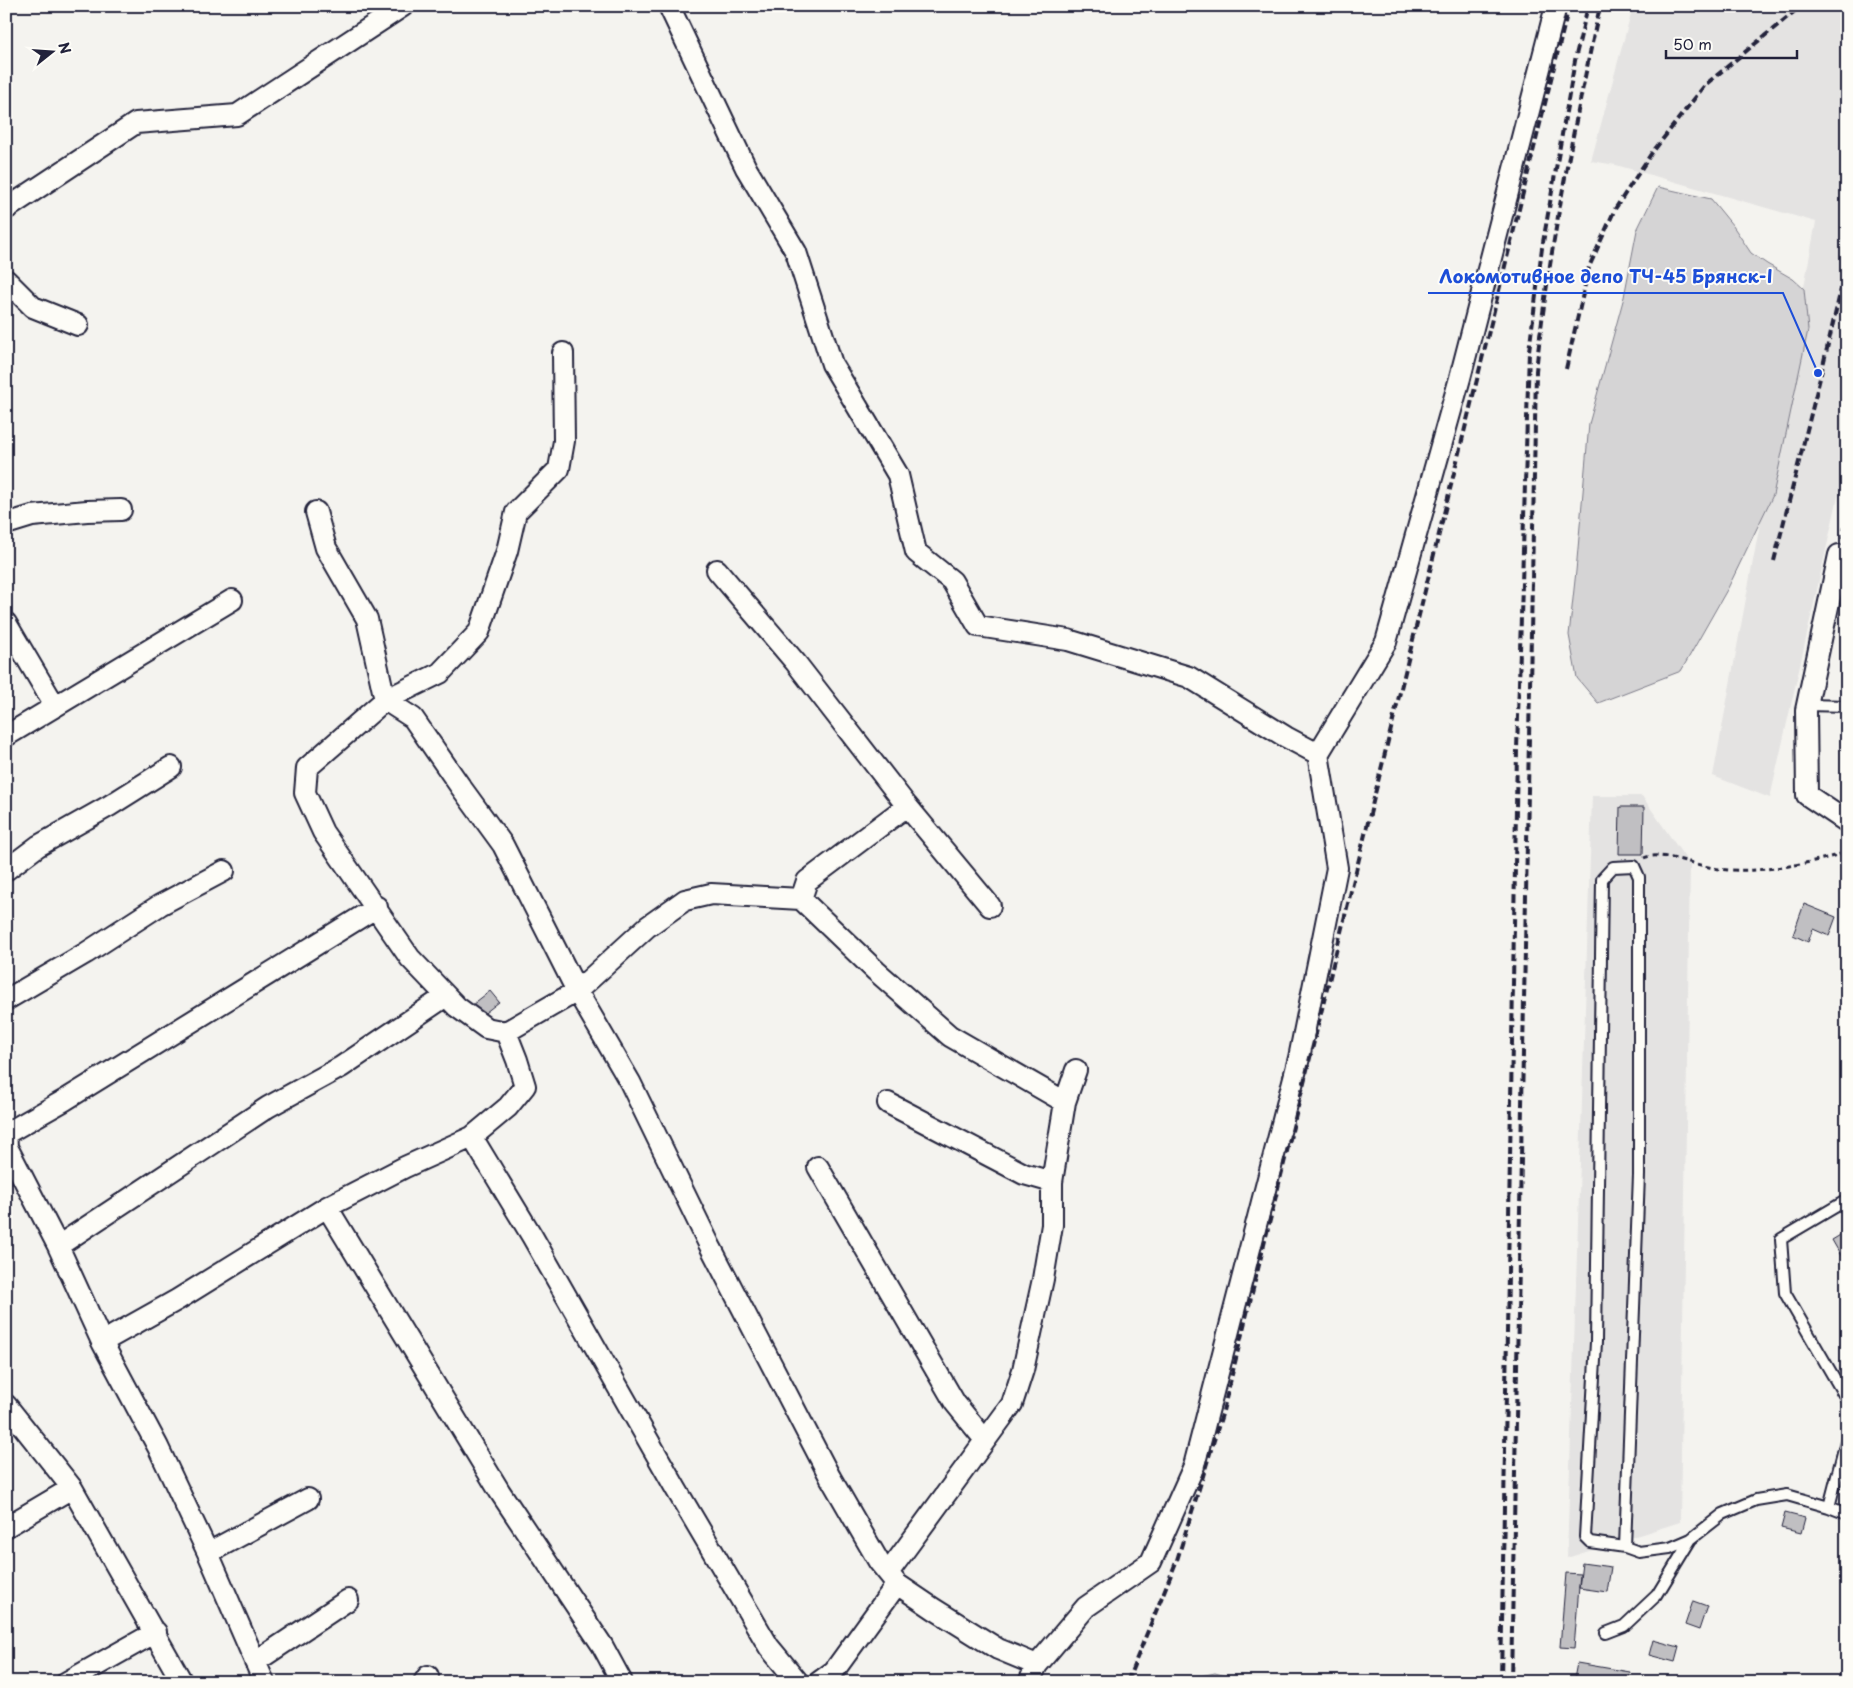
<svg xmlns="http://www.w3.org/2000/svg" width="1853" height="1688" font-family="'Playpen Sans',sans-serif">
<rect width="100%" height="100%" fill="#f4f3ef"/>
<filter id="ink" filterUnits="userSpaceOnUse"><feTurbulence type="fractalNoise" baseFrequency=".02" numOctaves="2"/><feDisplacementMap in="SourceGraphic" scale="10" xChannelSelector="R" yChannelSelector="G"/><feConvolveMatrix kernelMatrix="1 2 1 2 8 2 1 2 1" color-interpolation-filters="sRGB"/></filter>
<g filter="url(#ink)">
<path fill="#e4e3e2" d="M1633 6H1847V457L1770 798 1713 776 1816 222 1616 165 1591 161Z
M1592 796H1642L1690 865 1680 1522 1567 1558Z"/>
<path fill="#d5d4d5" stroke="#7c7b88" d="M1658 187 1711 199 1733 226 1751 253 1767 264 1793 279 1804 289 1808 330 1773 495 1728 588 1681 671 1598 703 1577 678 1569 635 1576 571 1589 424 1624 297 1637 230Z
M1215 1673 1226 1676 1232 1682H1186L1190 1678Z"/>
<path fill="#c0bfc2" stroke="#22223b" d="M1620 807H1644L1643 854H1619Z
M1804 904 1836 917 1829 936 1813 929 1808 942 1793 935Z
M490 991 499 1002 481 1016 472 1005Z
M10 1166 17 1180 6 1186V1168Z
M1847 1231V1266L1832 1240Z
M1785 1513 1805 1518 1801 1533 1781 1528Z
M1582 1563 1611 1567 1607 1592 1579 1588Z
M1566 1573 1580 1574 1574 1648 1560 1647Z
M1693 1601 1707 1606 1699 1630 1685 1625Z
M1653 1640 1679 1647 1675 1662 1649 1655Z
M1577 1663 1630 1672 1628 1682H1592L1574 1679Z"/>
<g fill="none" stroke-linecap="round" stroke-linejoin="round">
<g stroke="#22223b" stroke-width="14">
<path id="lane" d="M1807 705 1847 706
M1847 1200 1781 1239 1785 1293 1847 1400
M1847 1437 1829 1507 1847 1514
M1625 1547 1590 1542 1585 1537 1596 1342 1602 879 1613 867 1634 866 1639 877V1175L1625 1547 1639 1552 1670 1548 1691 1539 1723 1514 1756 1500 1787 1495 1829 1507
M1606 1633 1624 1626 1657 1595 1691 1539"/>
</g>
<g stroke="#22223b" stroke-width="24">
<path id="street" d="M669 6 746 168 796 252 832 364 898 475 916 552 952 581 978 626 1068 640 1189 677 1286 737 1318 754
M6 209 136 123 237 115 403 6
M6 280 33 307 78 325
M563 353 564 441 559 469 516 512 507 551 479 632 440 673 385 700 307 768 305 793 323 832 410 958 457 1007 486 1028 506 1032 577 991 647 927 685 900 711 894 801 899 876 971 950 1036 1065 1102
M316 512 326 548 367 619 385 700 413 718 460 786 503 845 577 991 630 1082 709 1244 830 1477 879 1562 897 1584 934 1609 998 1649 1037 1665
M6 524 32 516 87 511 121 510
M1839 555 1806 710 1807 795 1847 822
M717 570 796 663 907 806 990 906
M6 623 55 706
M6 736 232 600
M6 870 38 846 109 806 171 767
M801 899 807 881 907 806
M6 1000 86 953 160 905 224 871
M888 1103 1024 1174 1052 1182
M6 1131 7 1147 58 1246 102 1342 158 1447 208 1553 264 1682
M7 1133 65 1100 377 907
M472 1137 532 1236 676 1489 769 1647 798 1682
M818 1167 955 1403 985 1440
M327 1207 500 1492 602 1645 622 1682
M58 1246 268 1107 341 1067 446 996
M102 1342 177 1300 327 1207 405 1167 472 1137 508 1107 525 1086 517 1060 506 1032
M6 1405 72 1488 182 1682
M6 1527 72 1488
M208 1553 308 1499
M888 1573 1012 1404 1023 1370 1043 1279 1052 1225V1182L1065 1102 1076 1070
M255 1662 348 1600
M67 1682 156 1632
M424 1682 428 1676
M819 1682 834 1671 897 1584
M1029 1682 1037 1665 1086 1607 1151 1562 1194 1466 1299 1058 1337 868 1318 754 1386 642 1460 378 1556 6"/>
</g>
<path stroke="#22223b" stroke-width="3" stroke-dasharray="5 4" stroke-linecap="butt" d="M1842 539 1847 515
M1644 858C1660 850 1700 867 1719 869 1758 874 1809 864 1847 852"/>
<use href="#lane" stroke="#fdfcf7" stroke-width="10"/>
<use href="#street" stroke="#fdfcf7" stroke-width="20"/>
<path stroke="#22223b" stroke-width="4" stroke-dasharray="8 4" stroke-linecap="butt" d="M1566 369 1589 267 1615 209 1651 154 1705 85 1801 6
M1774 561 1820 378 1847 264
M1127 1682 1177 1560 1223 1411 1569 6
M1501 1682 1517 750 1529 351 1542 248 1576 55 1588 6
M1511 1682 1536 371C1549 248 1574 127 1600 6"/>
</g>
</g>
<path fill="none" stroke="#1d4ed8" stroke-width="2" d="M1818 373L1783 293H1428"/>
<circle fill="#1d4ed8" stroke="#fdfcf7" stroke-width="2" cx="1818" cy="373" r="5"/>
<g font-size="18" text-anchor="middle" font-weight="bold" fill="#1d4ed8" stroke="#fdfcf7" stroke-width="4" stroke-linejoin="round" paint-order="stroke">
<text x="1606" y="283">Локомотивное депо ТЧ-45 Брянск-I</text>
</g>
<rect width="1853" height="1688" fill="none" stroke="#fdfcf7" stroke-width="25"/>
<rect x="12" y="12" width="1828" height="1663" fill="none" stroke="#22223b" stroke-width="2" filter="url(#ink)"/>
<g transform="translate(52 52) rotate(73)" stroke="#fdfcf7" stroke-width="4" paint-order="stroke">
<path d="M0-4L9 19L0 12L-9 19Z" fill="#22223b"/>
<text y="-8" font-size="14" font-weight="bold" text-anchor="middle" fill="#22223b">N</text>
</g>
<path d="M1666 50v8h131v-8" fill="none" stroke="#22223b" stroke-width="2.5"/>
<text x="1673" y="50" font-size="15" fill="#22223b" stroke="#fdfcf7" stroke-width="4" paint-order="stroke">50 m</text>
</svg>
